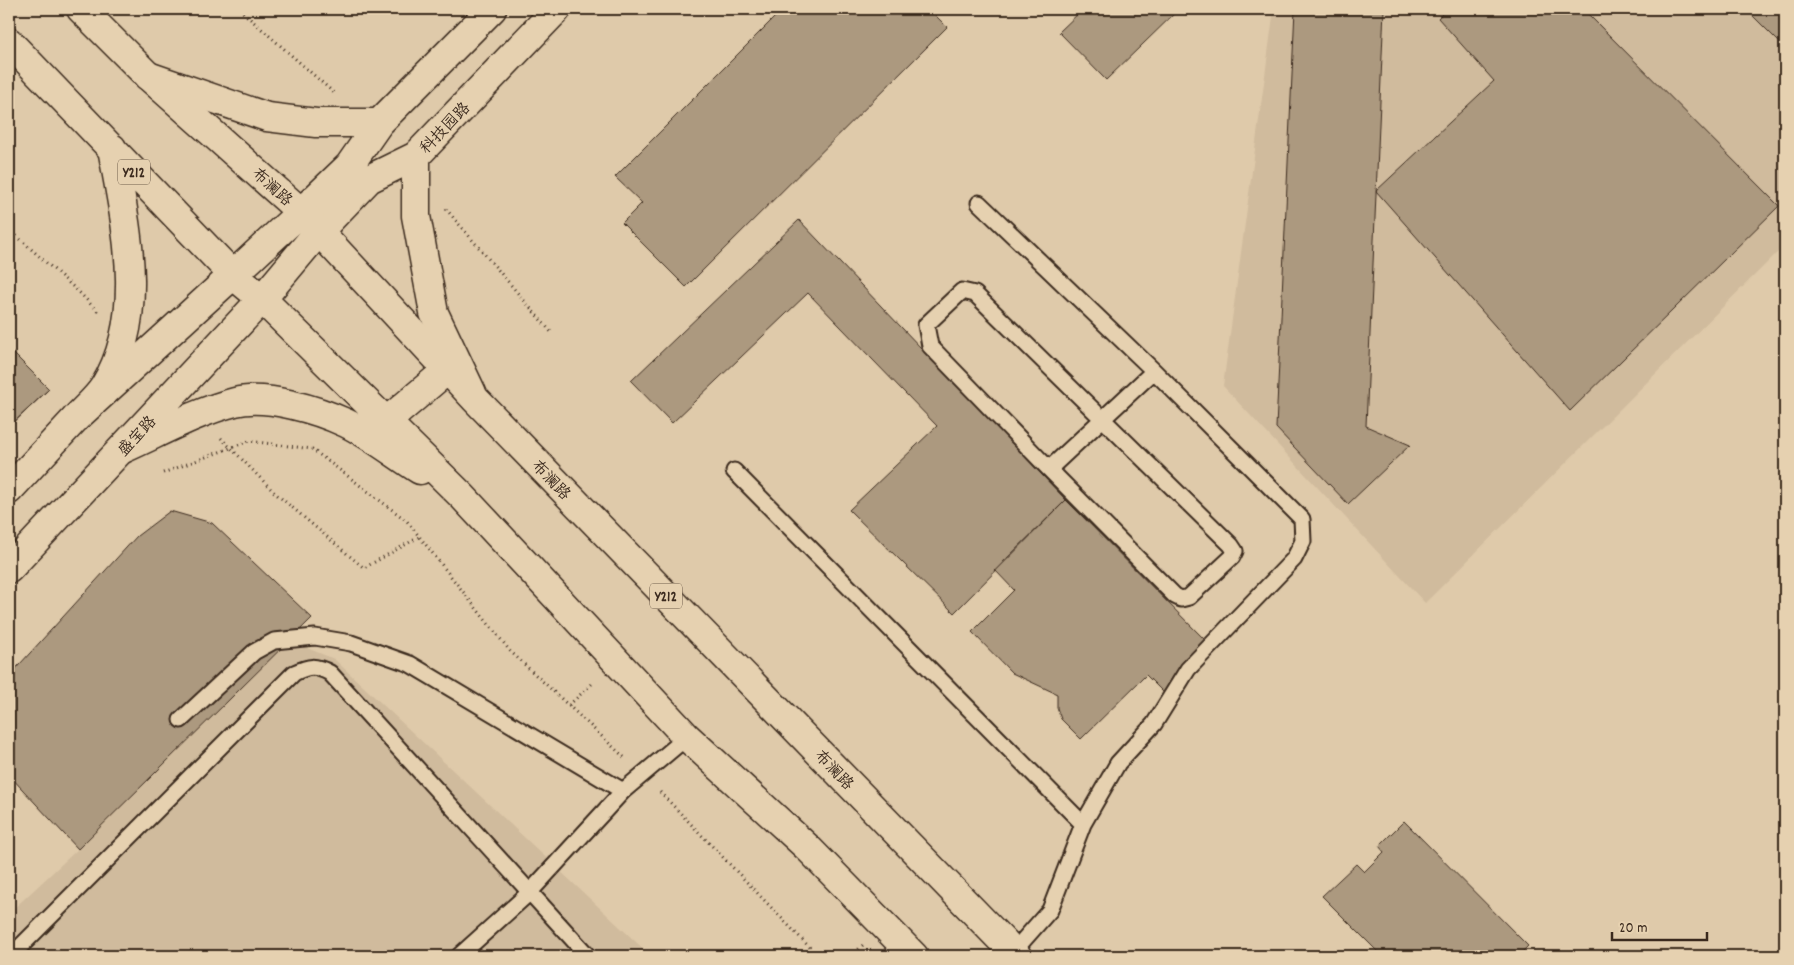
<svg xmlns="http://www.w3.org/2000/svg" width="1794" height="965" font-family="Dekko,'LXGW WenKai TC',sans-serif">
<rect width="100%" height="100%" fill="#dfcaaa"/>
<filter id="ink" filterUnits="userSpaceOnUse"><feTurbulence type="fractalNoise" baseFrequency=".02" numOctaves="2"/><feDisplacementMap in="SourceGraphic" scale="10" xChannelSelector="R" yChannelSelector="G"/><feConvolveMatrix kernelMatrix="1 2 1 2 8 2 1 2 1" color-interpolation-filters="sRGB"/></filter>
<g filter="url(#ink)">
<path fill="#d0bb9d" d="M1274 9H1785V245L1425 603 1223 386Z
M307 648 334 659 651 956H9V913L78 849 280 650Z"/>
<path fill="#ac997f" stroke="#3b2a1e" d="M783 9H929L947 27 686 287 622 223 642 203 615 177Z
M1083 9H1179L1106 80 1059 32Z
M1295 9H1384L1366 426 1410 445 1348 504 1276 428Z
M1447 9H1583L1779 206 1570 411 1376 191 1494 81 1438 18Z
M1746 9H1785V48Z
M799 220 1066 500 954 613 849 510 937 426 808 293 672 423 631 381Z
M9 349 49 389 9 427Z
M9 349 49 389 9 427Z
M1066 500 1216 651 1169 698 1146 675 1081 739 1061 719 1057 708V694L1012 673 972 632 1014 590 995 570Z
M170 511 212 523 312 618 78 849 9 775V676L137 536Z
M1404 821 1528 946 1518 956H1382L1322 896 1356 864 1364 872 1384 852 1379 846Z"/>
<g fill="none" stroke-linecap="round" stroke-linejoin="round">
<g stroke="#3b2a1e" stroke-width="19">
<path id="service" d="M979 203 1154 371 1302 519 1303 541 1294 559 1188 669 1154 724 1118 763 1083 824
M1049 469 930 346 926 325 962 291 975 294 1231 545 1235 551 1232 557 1189 597 1181 599 1175 596 1049 469 1154 371
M734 471 1083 824 1050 910 1013 952
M181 720 254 652 274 641 315 637 351 643 410 664 623 791
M11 956 294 673C309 666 315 665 330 673L588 956
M459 956 529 893 623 791 687 737"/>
</g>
<g stroke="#3b2a1e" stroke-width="31">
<path id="tertiary" d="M233 275 301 212
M262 299 319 231"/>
</g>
<g stroke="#3b2a1e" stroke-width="31">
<path id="secondary" d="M148 76 267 117 316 123H379
M416 156V216L434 313 472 393
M301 212 349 166 379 123 492 9
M319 231 369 179 416 156 557 9
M9 490 76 418 233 275
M9 569 262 299"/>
</g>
<g stroke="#3b2a1e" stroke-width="31">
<path id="primary" d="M81 9 148 76 301 212 475 399 1017 956
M9 42 233 275 262 299 463 497 687 737 808 848 914 956
M76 418C85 408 97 398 104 387 148 315 126 226 112 148
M387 421 447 370
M123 449C159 433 196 412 235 402 266 394 318 410 346 423 371 435 396 455 420 470"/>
</g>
<path stroke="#3b2a1e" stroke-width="3" stroke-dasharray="1 4" stroke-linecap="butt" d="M239 9 334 93
M446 209 551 332
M9 229 81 294 98 312
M221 438 275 493 364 568 419 537
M163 473 249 441 312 449 407 521 510 651 625 758
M569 705 594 682
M660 792 818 956
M851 956 863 945"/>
<use href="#service" stroke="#e6d1b0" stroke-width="15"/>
<use href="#tertiary" stroke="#e6d1b0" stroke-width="28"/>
<use href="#secondary" stroke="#e6d1b0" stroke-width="28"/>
<use href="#primary" stroke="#e6d1b0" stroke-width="28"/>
</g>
</g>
<g text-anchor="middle" stroke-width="4" stroke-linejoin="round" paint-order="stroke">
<g fill="#e6d1b0" stroke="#6e5c4a" stroke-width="1">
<rect x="118" y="159.5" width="32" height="25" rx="4"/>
<rect x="650" y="583.5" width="32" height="25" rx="4"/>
</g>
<g font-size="15" font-weight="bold" fill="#3b2a1e">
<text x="134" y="177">Y212</text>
<text x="666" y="601">Y212</text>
</g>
<g font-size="16" fill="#3b2a1e" stroke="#e6d1b0">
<text transform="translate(444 127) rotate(-46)" y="6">科技园路</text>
<text transform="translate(273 186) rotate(42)" y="6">布澜路</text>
<text transform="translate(136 435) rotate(-47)" y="6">盛宝路</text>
<text transform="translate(552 479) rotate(46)" y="6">布澜路</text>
<text transform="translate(835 769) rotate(46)" y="6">布澜路</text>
</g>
</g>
<rect width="1794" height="965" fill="none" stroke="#e6d1b0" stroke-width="30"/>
<rect x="15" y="15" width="1764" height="935" fill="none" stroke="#3b2a1e" stroke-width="2" filter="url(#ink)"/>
<path d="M1612 932v8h95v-8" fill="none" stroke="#3b2a1e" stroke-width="2.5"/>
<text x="1619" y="932" font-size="15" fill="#3b2a1e" stroke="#e6d1b0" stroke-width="4" paint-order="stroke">20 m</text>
</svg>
